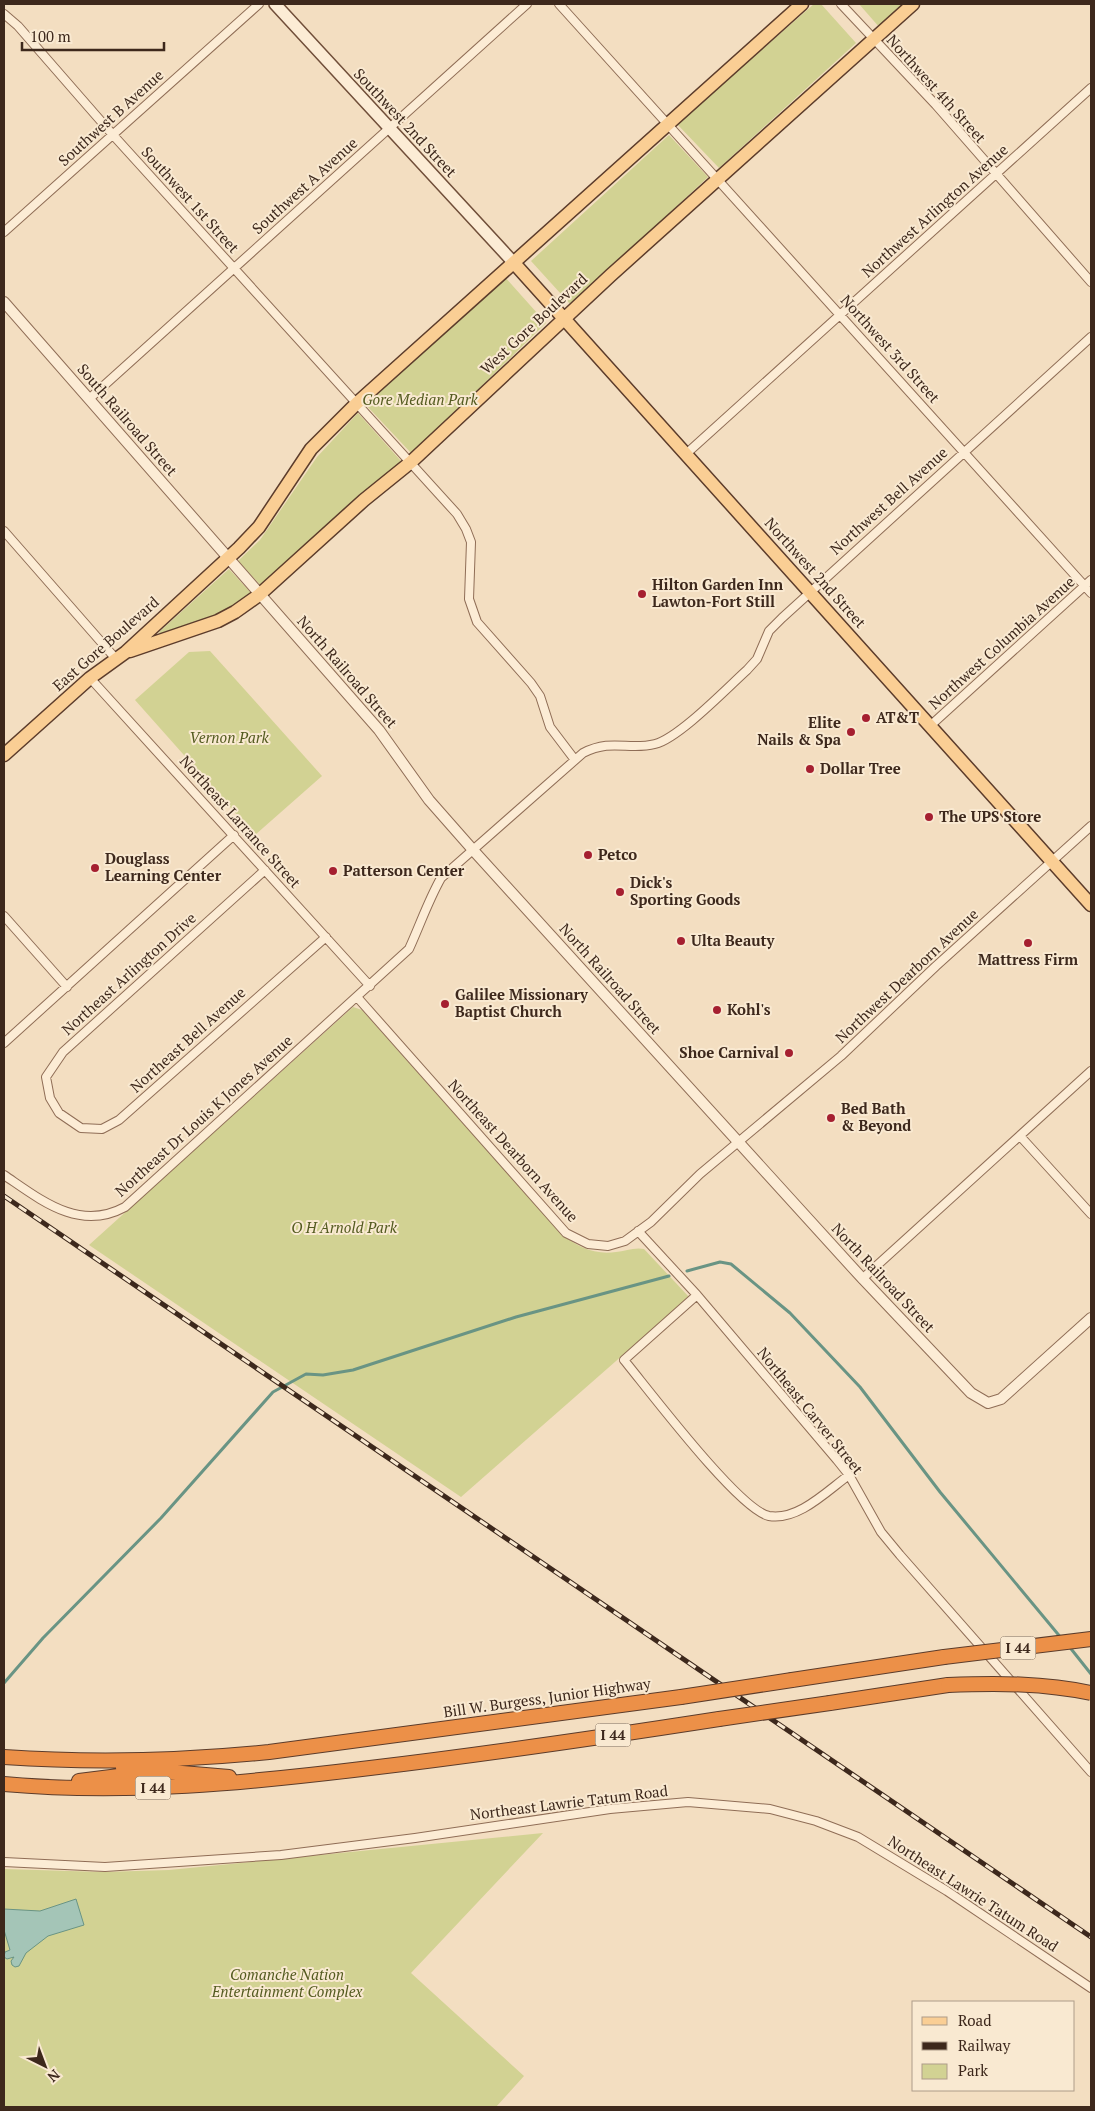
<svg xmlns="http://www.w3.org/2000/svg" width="1095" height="2111" font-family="'PT Serif',serif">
<rect width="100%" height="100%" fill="#f3dec1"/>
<path fill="#d2d293" d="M814 4H821L856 43 719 168 677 124Z
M859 4H907L880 28Z
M669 135 708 177 571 305 531 261Z
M504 276 546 323 412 454 366 405Z
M358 413 401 461 263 588 238 561 260 540 317 457Z
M229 569 253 595 217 616 161 635 160 634 159 632Z
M210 651 322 776 255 835 135 700 189 652Z
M353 1007 362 1010 561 1234C578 1247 594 1255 616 1252 625 1251 635 1247 644 1249L689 1297 461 1497 89 1245Z
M543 1833 411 1973 524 2076 496 2107H4V1869L103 1872 169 1870Z"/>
<path fill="#a4c5b7" stroke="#699484" d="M76 1899 84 1925 48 1936 26 1953 19 1966 15 1967 12 1965 11 1961 14 1957 7 1959 4 1957 5 1952 10 1950 4 1930V1909L40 1911Z"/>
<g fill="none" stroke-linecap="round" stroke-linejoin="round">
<path stroke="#699484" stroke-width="3" d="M687 1271 720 1262 731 1264 790 1313 860 1387 940 1492 1062 1639
M1068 1645 1091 1674
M4 1683 43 1638 161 1518 273 1392 306 1374 323 1375 353 1370 516 1317 669 1276"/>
<g stroke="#8f6d56" stroke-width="10">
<path id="minor" d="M559 4 1091 593
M841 4 936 105 1091 282
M4 14 18 26 113 135 457 514 466 529 471 542 469 599 477 622 531 683 540 696 550 727 575 760
M4 232 259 4
M89 399 527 4
M686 454 1091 88
M4 531 116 659
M90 678 370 986
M930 726 1091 580
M265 870 63 1052 46 1077 50 1098 59 1113 81 1128 102 1129 119 1120 326 937
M4 916 67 987
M357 997 566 1233 588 1244 608 1246 625 1241 651 1222 700 1174 841 1056 936 966 1091 826
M4 1043 234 835
M1020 1136 1091 1214
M4 1175C41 1200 79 1232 125 1207L409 949C420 925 428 901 441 878L583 753C613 738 628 751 655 744 679 738 727 688 747 670L757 659 769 631 782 618 1091 337
M638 1231 697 1295 837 1460 849 1475 881 1532 900 1555 1091 1772
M862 1279 1091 1071
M697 1295 624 1360C648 1389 739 1510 769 1516 798 1521 827 1491 849 1475
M4 1862 105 1867 281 1855 415 1838 610 1809 688 1802 770 1809 816 1821 858 1837 947 1891 1091 1988"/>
</g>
<g stroke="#8f6d56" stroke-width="12">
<path id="tertiary" d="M4 302 379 730 429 800 473 850 861 1277 971 1393 988 1403 1001 1399 1091 1318"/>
</g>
<g stroke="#704e39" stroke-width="14">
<path id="secondary" d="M275 4 514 263"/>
</g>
<g stroke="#5c3c2b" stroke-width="15">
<path id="primary" d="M514 263 1091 905
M130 651 218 621 235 612 259 595 364 500 411 462 611 275 913 4
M4 755 90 678 126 652 239 548 259 527 311 449 357 403 802 4"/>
</g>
<g stroke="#5c3c2b" stroke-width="16">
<path id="motorway" d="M792 1680 944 1657
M830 1703 948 1685
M4 1757C93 1763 180 1761 269 1752L681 1697
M123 1768 229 1777
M79 1781 135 1774
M4 1784C126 1795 248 1783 370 1768 487 1754 603 1737 719 1719"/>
</g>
<use href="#minor" stroke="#fcecd5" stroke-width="8"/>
<use href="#tertiary" stroke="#fcecd5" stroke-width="10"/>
<use href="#secondary" stroke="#fcecd5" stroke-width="11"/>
<use href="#primary" stroke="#face94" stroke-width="12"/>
<use href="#motorway" stroke="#ec9048" stroke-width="14"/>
<g stroke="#3d281c" stroke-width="5">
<path id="rail" d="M4 1196 1091 1937"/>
</g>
<use href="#rail" stroke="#f9e9d1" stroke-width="3" stroke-dasharray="9" stroke-linecap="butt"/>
<g stroke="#5c3c2b" stroke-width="16" stroke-linecap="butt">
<path id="motorway-bridge" d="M944 1657 1091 1639
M948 1685C997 1683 1044 1683 1091 1693
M681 1697 792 1680
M719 1719 830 1703"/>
</g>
<use href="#motorway-bridge" stroke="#ec9048" stroke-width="14"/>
</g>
<g fill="#a51f30" stroke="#f9e9d1" stroke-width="2">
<circle cx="642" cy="594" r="5"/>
<circle cx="866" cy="718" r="5"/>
<circle cx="851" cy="732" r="5"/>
<circle cx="810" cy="769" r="5"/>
<circle cx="929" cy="817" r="5"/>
<circle cx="588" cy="855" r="5"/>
<circle cx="95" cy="868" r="5"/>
<circle cx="333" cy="871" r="5"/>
<circle cx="620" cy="892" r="5"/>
<circle cx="681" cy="941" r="5"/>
<circle cx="1028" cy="943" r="5"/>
<circle cx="445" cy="1004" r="5"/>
<circle cx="717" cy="1010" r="5"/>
<circle cx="789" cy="1053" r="5"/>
<circle cx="831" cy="1118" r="5"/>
</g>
<g text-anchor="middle" stroke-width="4" stroke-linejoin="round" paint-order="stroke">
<g fill="#f9e9d1" stroke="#756252" stroke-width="1">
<rect x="1000.5" y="1636.5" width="35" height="23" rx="4"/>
<rect x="595.5" y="1723.5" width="35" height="23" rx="4"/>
<rect x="135.5" y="1776.5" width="35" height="23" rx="4"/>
</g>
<g font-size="14" font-weight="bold" fill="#3d281c">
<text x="1018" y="1653">I 44</text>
<text x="613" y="1740">I 44</text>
<text x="153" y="1793">I 44</text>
</g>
<g font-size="15" fill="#3d281c" stroke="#f9e9d1">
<text transform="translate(936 89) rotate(48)" y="5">Northwest 4th Street</text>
<text transform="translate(111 118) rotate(-42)" y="5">Southwest B Avenue</text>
<text transform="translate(405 123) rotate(47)" y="5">Southwest 2nd Street</text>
<text transform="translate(305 186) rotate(-42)" y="5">Southwest A Avenue</text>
<text transform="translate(190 200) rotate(48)" y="5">Southwest 1st Street</text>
<text transform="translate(935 211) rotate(-42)" y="5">Northwest Arlington Avenue</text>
<text transform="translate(534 324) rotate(-43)" y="5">West Gore Boulevard</text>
<text transform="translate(890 349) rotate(48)" y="5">Northwest 3rd Street</text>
<text transform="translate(127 420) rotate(49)" y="5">South Railroad Street</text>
<text transform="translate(889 501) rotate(-42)" y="5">Northwest Bell Avenue</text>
<text transform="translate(815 573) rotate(48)" y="5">Northwest 2nd Street</text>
<text transform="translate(1002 643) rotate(-42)" y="5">Northwest Columbia Avenue</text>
<text transform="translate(106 644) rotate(-41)" y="5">East Gore Boulevard</text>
<text transform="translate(347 672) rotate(49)" y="5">North Railroad Street</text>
<text transform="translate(240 822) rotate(48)" y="5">Northeast Larrance Street</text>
<text transform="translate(129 974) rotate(-42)" y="5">Northeast Arlington Drive</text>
<text transform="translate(907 976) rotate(-43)" y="5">Northwest Dearborn Avenue</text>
<text transform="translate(610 979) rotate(48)" y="5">North Railroad Street</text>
<text transform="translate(188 1040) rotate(-42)" y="5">Northeast Bell Avenue</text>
<text transform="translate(204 1116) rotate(-42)" y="5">Northeast Dr Louis K Jones Avenue</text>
<text transform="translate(513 1151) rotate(48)" y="5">Northeast Dearborn Avenue</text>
<text transform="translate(883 1278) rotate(47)" y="5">North Railroad Street</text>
<text transform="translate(810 1411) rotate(51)" y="5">Northeast Carver Street</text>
<text transform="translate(547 1698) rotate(-8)" y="5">Bill W. Burgess, Junior Highway</text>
<text transform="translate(569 1803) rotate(-7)" y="5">Northeast Lawrie Tatum Road</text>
<text transform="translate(973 1894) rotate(33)" y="5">Northeast Lawrie Tatum Road</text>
</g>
<g font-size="15" font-style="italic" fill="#545b20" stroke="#f9e9d1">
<text x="420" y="405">Gore Median Park</text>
<text x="229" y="743">Vernon Park</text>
<text x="344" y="1233">O H Arnold Park</text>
<text x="287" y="1980">Comanche Nation<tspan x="287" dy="17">Entertainment Complex</tspan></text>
</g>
<g font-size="15" font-weight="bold" fill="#3d281c" stroke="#f9e9d1" text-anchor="start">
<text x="652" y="590">Hilton Garden Inn<tspan x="652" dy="17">Lawton-Fort Still</tspan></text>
<text x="876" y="723">AT&amp;T</text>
<text x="841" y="728" text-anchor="end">Elite<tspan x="841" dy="17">Nails &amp; Spa</tspan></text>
<text x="820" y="774">Dollar Tree</text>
<text x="939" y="822">The UPS Store</text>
<text x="598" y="860">Petco</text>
<text x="105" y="864">Douglass<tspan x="105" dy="17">Learning Center</tspan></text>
<text x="343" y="876">Patterson Center</text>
<text x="630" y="888">Dick's<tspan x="630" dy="17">Sporting Goods</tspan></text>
<text x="691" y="946">Ulta Beauty</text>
<text x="1028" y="965" text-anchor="middle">Mattress Firm</text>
<text x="455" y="1000">Galilee Missionary<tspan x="455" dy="17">Baptist Church</tspan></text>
<text x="727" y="1015">Kohl's</text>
<text x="779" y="1058" text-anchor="end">Shoe Carnival</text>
<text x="841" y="1114">Bed Bath<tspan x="841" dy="17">&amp; Beyond</tspan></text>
</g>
</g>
<rect width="1095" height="2111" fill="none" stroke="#3d281c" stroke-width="10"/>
<rect x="912" y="2001" width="162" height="90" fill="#f9e9d1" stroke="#ae9c89"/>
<rect x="922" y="2017" width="25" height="8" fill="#face94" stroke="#ae9c89"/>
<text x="958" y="2026" font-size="15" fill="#3d281c">Road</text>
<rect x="922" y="2042" width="25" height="8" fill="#3d281c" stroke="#ae9c89"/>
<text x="958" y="2051" font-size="15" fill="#3d281c">Railway</text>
<rect x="922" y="2064" width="25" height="15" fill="#d2d293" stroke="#ae9c89"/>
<text x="958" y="2076" font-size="15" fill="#3d281c">Park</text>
<g transform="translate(45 2066) rotate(138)" stroke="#f9e9d1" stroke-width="4" paint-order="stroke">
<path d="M0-4L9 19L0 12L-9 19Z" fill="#3d281c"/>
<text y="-8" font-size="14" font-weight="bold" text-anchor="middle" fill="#3d281c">N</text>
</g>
<path d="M22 42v8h142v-8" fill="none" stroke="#3d281c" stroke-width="2.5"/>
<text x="30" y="42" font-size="15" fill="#3d281c" stroke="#f9e9d1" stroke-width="4" paint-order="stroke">100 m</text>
</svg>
